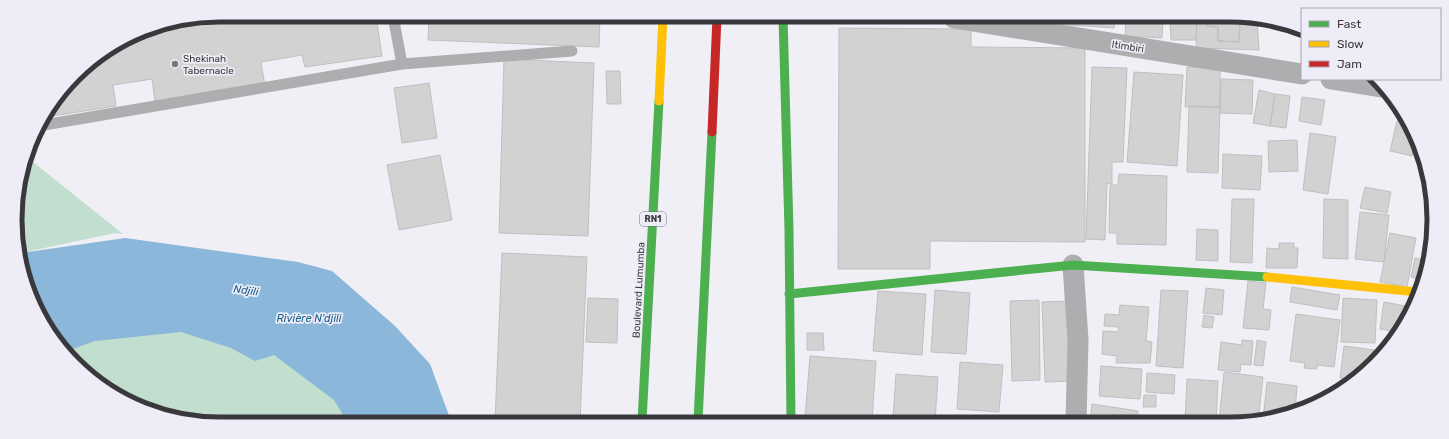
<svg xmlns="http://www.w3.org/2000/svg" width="1449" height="439" font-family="Rubik,sans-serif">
<rect width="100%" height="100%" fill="#f0eff5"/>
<path fill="#c2dece" d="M28 158 123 234 115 233 21 253 17 193Z
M246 326 376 420H179L106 389 54 338Z"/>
<path fill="#8ab7da" d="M125 238 298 262 332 271 395 326 430 364 451 421 346 420 334 400 274 355 255 361 231 348 181 332 95 341 67 351 50 333 22 272 21 253Z"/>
<path fill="#d3d2d3" stroke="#c0bfc0" d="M220 15 376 16 382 56 305 67 302 55 261 62 265 86 155 102 152 79 113 85 116 106 46 117 84 66 141 30Z
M429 16H600L599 47 428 40Z
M1054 18H1115L1114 28 1055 24Z
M1126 18 1163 20 1162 38 1125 36Z
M1133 18 1163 19V20Z
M1170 19H1197L1196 40H1171Z
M1197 19H1207V26L1218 27V41L1239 42 1240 20 1257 19 1259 50 1196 48Z
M1207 19H1248V20H1240L1239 42 1218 41V27L1207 26Z
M839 28 971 29V47L1085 48V242L930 241V269H838Z
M504 59 594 63 588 236 499 233Z
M1092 67 1127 68 1123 162H1112V184L1107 183 1105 240 1086 239Z
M1187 67 1220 68V107H1185Z
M606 71H620L621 104H607Z
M1134 72 1183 75 1177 166 1127 162Z
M1221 79 1253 80 1252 114 1220 113Z
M429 83 437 138 402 143 394 88Z
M1259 90 1275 94 1270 126 1253 123Z
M1275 94 1290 96 1286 128 1270 126Z
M1302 97 1325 100 1321 125 1299 121Z
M1189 106 1220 107 1218 173 1187 172Z
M1397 121 1407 123 1415 143 1412 156 1390 151Z
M1310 133 1336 137 1328 194 1303 190Z
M1297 140 1298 171 1269 172 1268 141Z
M1223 154 1262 156 1260 190 1222 188Z
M440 155 452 220 399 230 387 165Z
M1119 174 1167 176 1166 245 1117 244V233H1109L1110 185H1118Z
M1365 187 1391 192 1387 213 1360 208Z
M1232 199H1254L1252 263 1230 262Z
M1324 199 1348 200V259L1323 258Z
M1360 212 1389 215 1384 262 1355 259Z
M1197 229 1218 230V261L1196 260Z
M1390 233 1416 238 1407 287 1380 282Z
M1279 243H1294V248H1298L1297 268H1266L1267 248 1279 249Z
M502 253 587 257 580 421H495Z
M1415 258 1430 261 1422 280 1411 277Z
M1248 281 1266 283 1263 309 1271 310 1269 330 1243 328Z
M1292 287 1340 295 1337 310 1290 302Z
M1206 288 1224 290 1222 315 1203 313Z
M935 290 970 293 966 354 931 352Z
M1161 290 1188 291 1183 368 1156 366Z
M878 291 926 294 922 355 873 351Z
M588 298 618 299 617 343 586 342Z
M1343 298 1377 300 1375 343 1341 342Z
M1039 300 1040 380 1012 381 1010 301Z
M1071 301 1074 381 1045 382 1042 302Z
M1384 302 1411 307 1406 322 1398 332 1380 329Z
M1120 305 1149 307 1146 341 1152 342 1150 363H1116L1117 356 1102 354 1103 331 1118 332 1119 327 1104 326 1105 314 1119 315Z
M1296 314 1340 320 1334 367 1317 365V369L1304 368 1305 363 1290 361Z
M1204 315 1214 317 1212 328 1202 327Z
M807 333H823L824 350H807Z
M1391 335 1395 336 1390 342Z
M1242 340 1253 341 1251 365 1241 364 1240 372 1218 370 1221 342 1242 345Z
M1257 340 1266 342 1263 366 1254 365Z
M1344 346 1375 350 1374 362 1365 373 1353 380 1340 378Z
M810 356 876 361 872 421 805 418Z
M960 362 1003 365 999 412 957 409Z
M1101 366 1142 369 1140 399 1099 396Z
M1224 372 1263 377 1258 422H1219Z
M1147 373 1175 375 1174 394 1146 392Z
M896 374 938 377 935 421 893 418Z
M1187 379 1218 381 1216 422H1185Z
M1267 382 1297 386 1295 412 1263 420Z
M1144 395H1156V407H1143Z
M1092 404 1138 411 1137 422H1090Z"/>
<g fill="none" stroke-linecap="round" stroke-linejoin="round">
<path stroke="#adaeaf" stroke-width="11" d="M393 16 402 64
M38 126 402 64 572 51"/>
<path stroke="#adaeaf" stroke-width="21" d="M954 18 1302 74
M1331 79 1381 87
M1073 265 1078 340 1076 422"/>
<path stroke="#4caf50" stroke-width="9" d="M783 17 789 230 791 421
M789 294 1073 265 1267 277
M642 421 659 101
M698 421 712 132"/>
<path stroke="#ffc107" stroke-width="9" d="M659 101 663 17
M1267 277 1418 292"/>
<path stroke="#c62828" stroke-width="9" d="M712 132 717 17"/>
</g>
<circle fill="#79797d" stroke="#eeedf7" stroke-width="1.5" cx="175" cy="64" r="4"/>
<g text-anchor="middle" stroke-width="3.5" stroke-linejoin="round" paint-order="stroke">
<rect fill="#eeedf7" stroke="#6f6f75" stroke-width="1" x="640" y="212" width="26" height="14" rx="3"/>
<g font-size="9" font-weight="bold" fill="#39393d">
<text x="653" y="222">RN1</text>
</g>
<g font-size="10" fill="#39393d" stroke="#eeedf7">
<text transform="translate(1128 46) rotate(9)" y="4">Itimbiri</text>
<text transform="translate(638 290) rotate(-87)" y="4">Boulevard Lumumba</text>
</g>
<g font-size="10" fill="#39393d" stroke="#eeedf7" text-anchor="start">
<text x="183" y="62">Shekinah<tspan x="183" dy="12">Tabernacle</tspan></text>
</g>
<g font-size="11" font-style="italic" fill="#125c8b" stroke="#eeedf7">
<text transform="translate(246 290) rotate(8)" y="4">Ndjili</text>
<text x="309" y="322">Rivière N'djili</text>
</g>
</g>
<path d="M0 0H1449V439H0ZM219 22H1230A197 197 0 0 1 1427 219V220A197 197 0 0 1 1230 417H219A197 197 0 0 1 22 220V219A197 197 0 0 1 219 22Z" fill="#eeedf7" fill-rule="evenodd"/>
<path fill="none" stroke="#39393d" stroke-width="5" d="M219 22H1230A197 197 0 0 1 1427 219V220A197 197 0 0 1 1230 417H219A197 197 0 0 1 22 220V219A197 197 0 0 1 219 22Z"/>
<rect x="1301" y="8" width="140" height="72" fill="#eeedf7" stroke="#a6a5ad"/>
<rect x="1309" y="21" width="20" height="6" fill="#4caf50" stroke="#a6a5ad"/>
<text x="1337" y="28" font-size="12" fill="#39393d">Fast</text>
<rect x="1309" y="41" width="20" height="6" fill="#ffc107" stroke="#a6a5ad"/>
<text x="1337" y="48" font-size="12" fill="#39393d">Slow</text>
<rect x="1309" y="61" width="20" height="6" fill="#c62828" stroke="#a6a5ad"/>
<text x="1337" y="68" font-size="12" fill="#39393d">Jam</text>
</svg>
